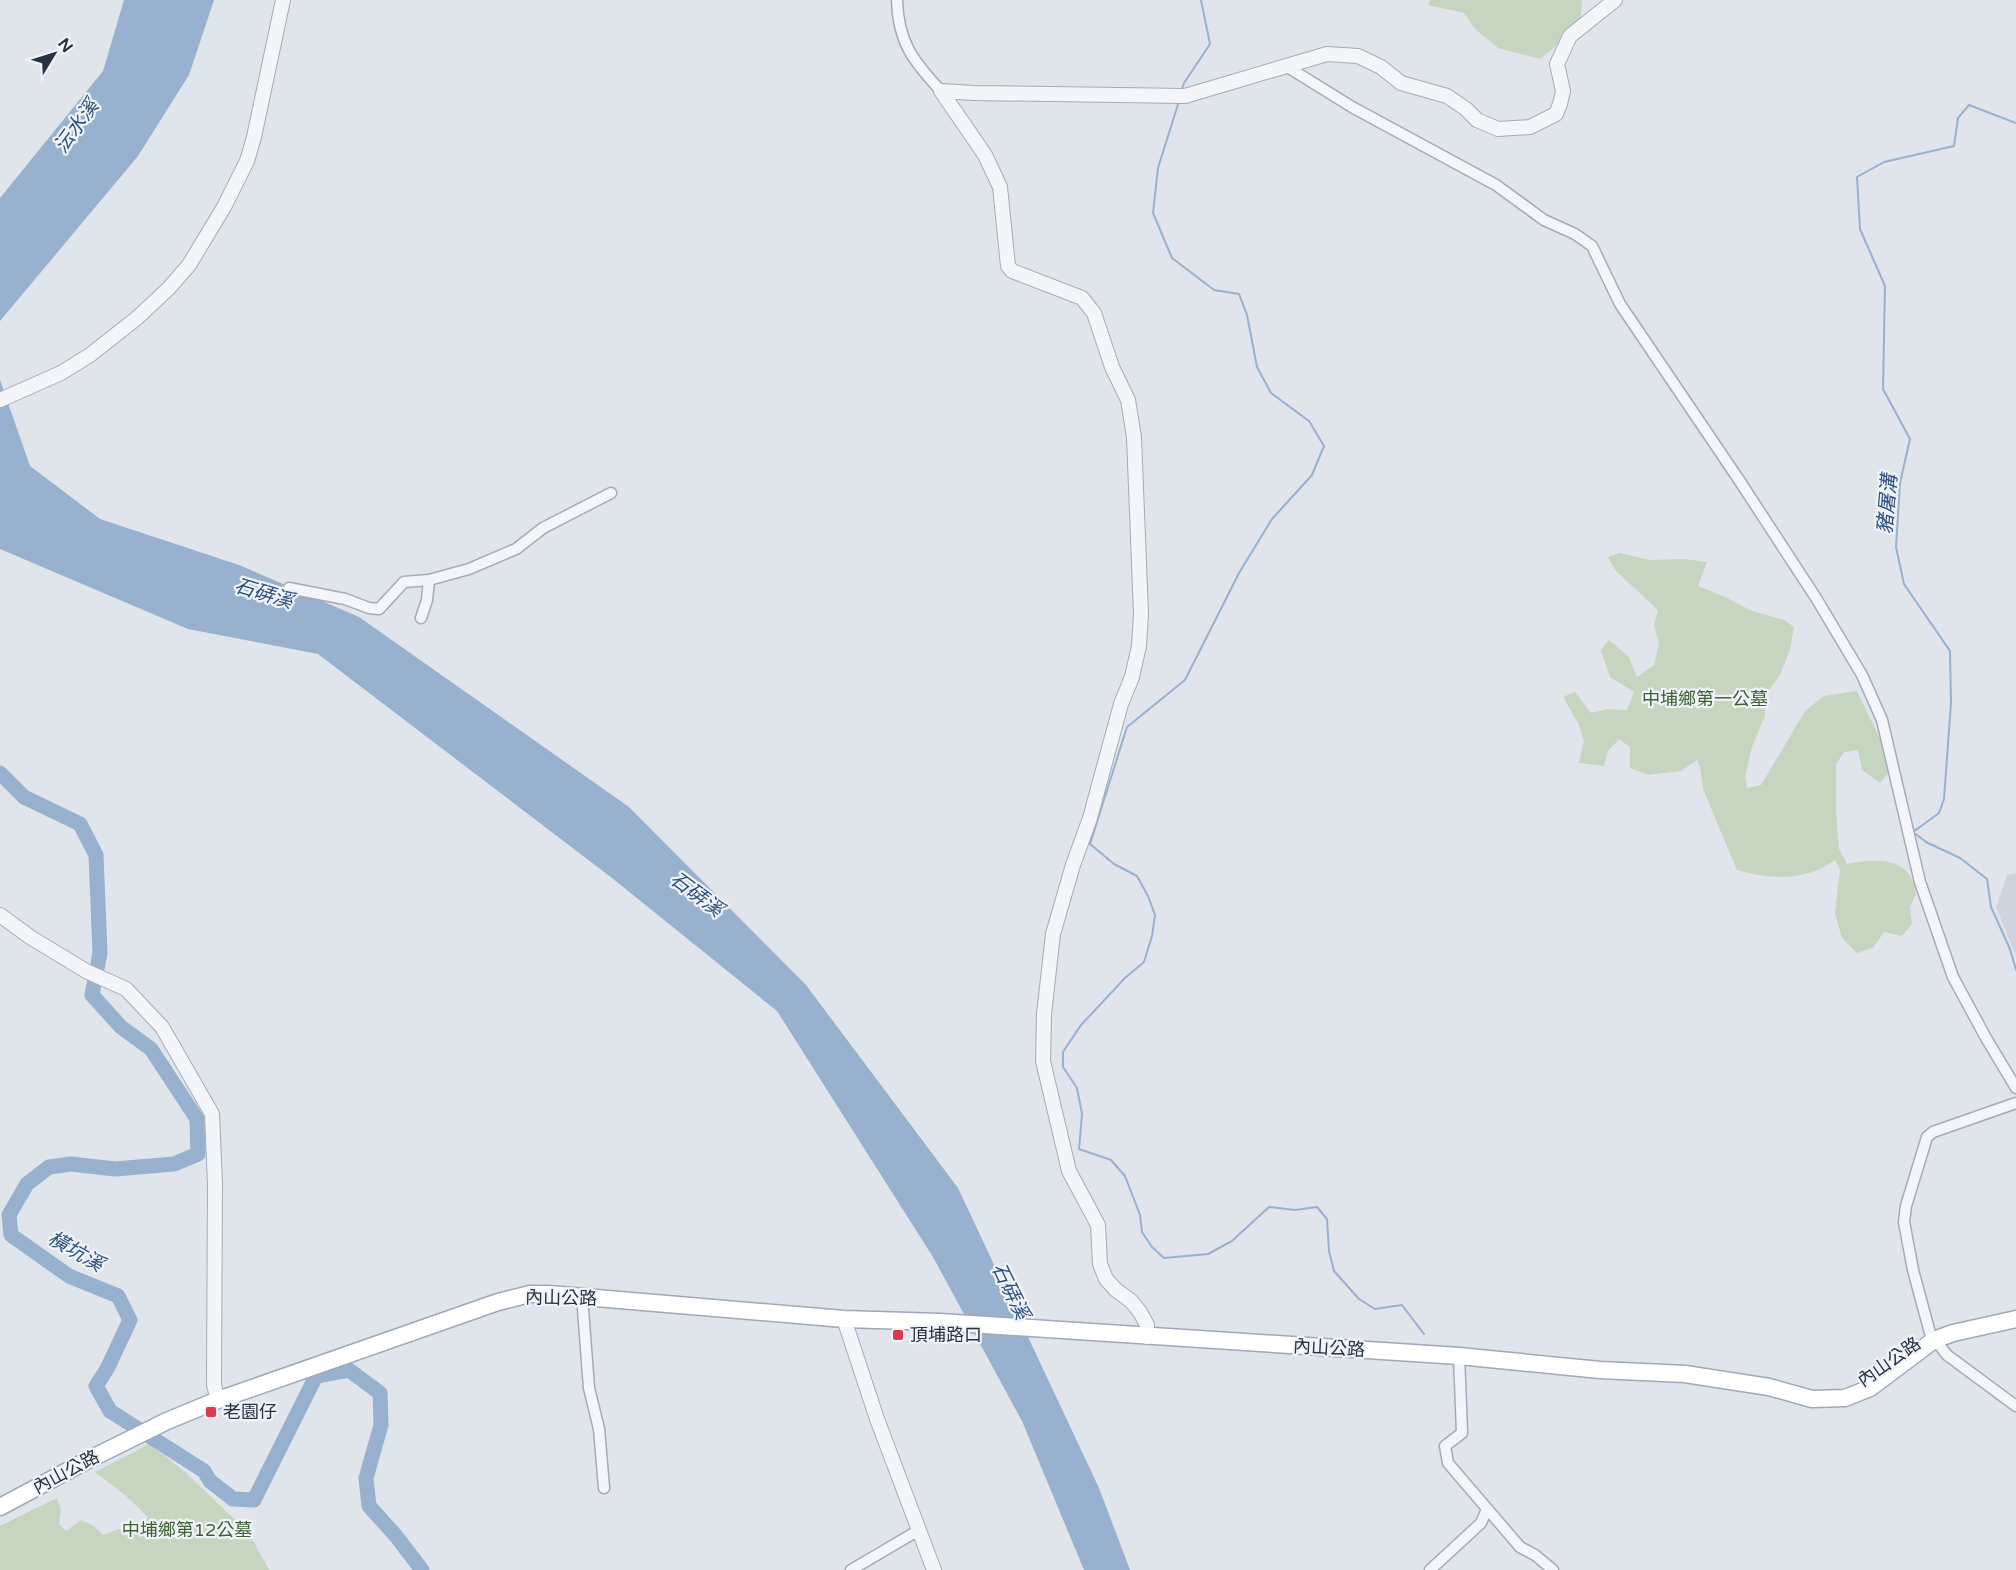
<svg xmlns="http://www.w3.org/2000/svg" width="2016" height="1570" font-family="'Varela Round','Noto Sans TC',sans-serif">
<rect width="100%" height="100%" fill="#e0e4eb"/>
<path fill="#ced3dd" d="M2016 873V956L1996 907 2007 875Z"/>
<path fill="#c5d5c0" d="M1430 0H1582L1580 26 1540 59 1498 48 1475 29 1464 13 1428 5Z
M1620 553 1650 560 1684 559 1707 562 1698 586 1725 597 1752 611 1784 620 1794 627 1790 649 1780 675 1766 694 1765 716 1752 747 1745 777 1747 788 1761 785 1805 711 1824 696 1857 691 1880 739 1889 772 1880 783 1862 770 1858 750 1844 752 1836 764V812L1839 849 1847 864C1867 861 1897 855 1910 876 1913 880 1915 889 1916 894L1910 907 1912 924 1902 936 1884 932 1873 948 1857 953 1842 938 1835 913 1840 870 1835 860C1806 881 1771 880 1737 870L1703 789 1700 767 1697 760 1681 771 1648 775 1630 768V747L1619 739 1608 751 1604 766 1579 763 1584 741 1579 725 1563 697 1575 692 1591 713 1607 709 1627 710 1634 692 1610 677 1601 650 1609 640 1629 657 1637 677 1654 665 1659 644 1654 625 1658 610 1615 570 1608 557Z
M149 1444 185 1472 249 1533 269 1570H0V1526L57 1498 61 1509 59 1524 66 1531 81 1520 94 1526 103 1535 119 1529 127 1535 140 1531 148 1517 126 1496 95 1472Z"/>
<path fill="#97b1ce" d="M124 0H214L189 75 138 156 0 321V198L103 71Z
M0 380 30 466 100 519 239 565 359 617 629 807 806 985 958 1188 1099 1488 1130 1570H1084L1022 1421 933 1257 777 1011 612 878 318 654 188 629 0 549Z"/>
<g fill="none" stroke-linecap="round" stroke-linejoin="round">
<path stroke="#97b1ce" stroke-width="2" d="M1181 92 1184 83 1210 44 1201 0
M1179 101 1158 168 1153 213 1172 258 1214 290 1239 294 1247 315 1257 367 1271 393 1309 421 1324 446 1312 475 1272 519 1239 573 1185 680 1127 727 1090 844 1114 864 1137 876 1148 896 1155 915 1152 936 1144 962 1125 978 1081 1025 1063 1052V1067L1077 1088 1082 1114 1079 1149 1111 1160 1125 1176 1140 1215 1142 1232 1152 1247 1164 1258 1208 1254 1232 1241 1269 1207 1295 1210 1317 1207 1327 1219 1329 1251 1334 1271 1359 1299 1375 1309 1402 1305 1424 1334
M2016 123 1969 105 1958 118 1954 146 1884 162 1857 177 1860 229 1885 286 1883 389 1910 439 1900 483 1896 547 1904 584 1950 651 1951 703 1944 799 1939 813 1913 832 1926 842 1960 858 1987 879 1991 907 2010 949 2016 970"/>
<path stroke="#97b1ce" stroke-width="15" d="M0 773 24 797 80 824 96 855 100 953 92 995 121 1027 151 1049 197 1119 198 1154 174 1164 115 1169 71 1164 49 1167 27 1184 9 1215 11 1235 69 1276 118 1296 130 1320 107 1369 96 1386 110 1411 204 1471 210 1481 233 1499 254 1500 316 1376 349 1370 380 1393 381 1425 366 1478 369 1506 396 1536 422 1570"/>
<g stroke="#a5abb6" stroke-width="13">
<path id="minor" d="M897 0C898 42 913 61 941 91
M1286 66 1352 107 1496 185 1544 220 1575 234 1592 246 1620 304 1739 480 1816 598 1862 675 1882 720 1920 882 1953 977 1986 1038 2016 1088
M289 588 345 599 369 608 379 609 404 582 429 580 469 569 516 549 543 528 611 493
M421 618 427 600 429 580
M2016 1103 1933 1132 1927 1137 1906 1206 1904 1222 1913 1270 1930 1333 1947 1355 2016 1406
M582 1296 589 1388 599 1429 604 1488
M1459 1356 1462 1433 1445 1446 1448 1463 1520 1547 1535 1555 1553 1570
M851 1570 919 1530
M1430 1570 1481 1523 1487 1509"/>
</g>
<g stroke="#a5abb6" stroke-width="16">
<path id="tertiary" d="M941 91 985 155 1000 187 1008 266 1012 271 1082 298 1094 313 1112 367 1128 400 1134 437 1141 614 1139 646 1132 677 1121 704 1090 818 1073 865 1053 934 1044 1014 1043 1061 1069 1171 1098 1225 1100 1264 1106 1279 1116 1290 1131 1301 1140 1312 1147 1325V1337
M941 91 974 93 1185 96 1327 54 1358 56 1381 67 1401 83 1447 96 1466 109 1477 120 1498 129 1530 127 1556 114 1560 104 1563 91 1557 64 1570 36 1615 0
M0 400 61 373 90 355 137 318 169 288 189 265 224 207 247 161 254 137 283 0
M0 915 30 937 86 971 126 989 162 1027 212 1114 215 1184 214 1385 218 1400
M844 1319 877 1419 934 1570"/>
</g>
<g stroke="#9ea8b8" stroke-width="19">
<path id="primary" d="M0 1507 86 1461 167 1421 218 1400 498 1302 530 1294H549L844 1319 940 1322 1459 1356 1600 1370 1685 1374 1769 1387 1812 1399 1845 1398 1870 1388 1934 1340 1953 1333 2016 1319"/>
</g>
<use href="#minor" stroke="#f3f5f8" stroke-width="10"/>
<use href="#tertiary" stroke="#f3f5f8" stroke-width="14"/>
<use href="#primary" stroke="#fff" stroke-width="16"/>
</g>
<g fill="#dd384e" stroke="#f0f3f8" stroke-width="2">
<rect x="892" y="1329" width="12" height="12" rx="3"/>
<rect x="205" y="1406" width="12" height="12" rx="3"/>
</g>
<g text-anchor="middle" stroke-width="4.5" stroke-linejoin="round" paint-order="stroke">
<g font-size="18" fill="#3b6132" stroke="#f0f3f8">
<text x="1705" y="705">中埔鄉第一公墓</text>
<text x="187" y="1536">中埔鄉第12公墓</text>
</g>
<g font-size="18" fill="#273144" stroke="#f0f3f8">
<text transform="translate(561 1298) rotate(1)" y="6">內山公路</text>
<text transform="translate(1329 1348) rotate(3)" y="6">內山公路</text>
<text transform="translate(1889 1362) rotate(-35)" y="6">內山公路</text>
<text transform="translate(66 1472) rotate(-28)" y="6">內山公路</text>
</g>
<g font-size="18" fill="#273144" stroke="#f0f3f8" text-anchor="start">
<text x="910" y="1341">頂埔路口</text>
<text x="223" y="1418">老園仔</text>
</g>
<g font-size="20" font-style="italic" fill="#2c4f7d" stroke="#f0f3f8">
<text transform="translate(76 126) rotate(-54)" y="7">沄水溪</text>
<text transform="translate(1887 504) rotate(-85)" y="7">豬屠溝</text>
<text transform="translate(264 593) rotate(17)" y="7">石硦溪</text>
<text transform="translate(697 894) rotate(37)" y="7">石硦溪</text>
<text transform="translate(76 1251) rotate(30)" y="7">橫坑溪</text>
<text transform="translate(1011 1291) rotate(64)" y="7">石硦溪</text>
</g>
</g>
<g transform="translate(54 54) rotate(52)" stroke="#f0f3f8" stroke-width="4.5" paint-order="stroke">
<path d="M0-4.5L10 22L0 15L-10 22Z" fill="#273144"/>
<text y="-9" font-size="16" font-weight="bold" text-anchor="middle" fill="#273144">N</text>
</g>
</svg>
